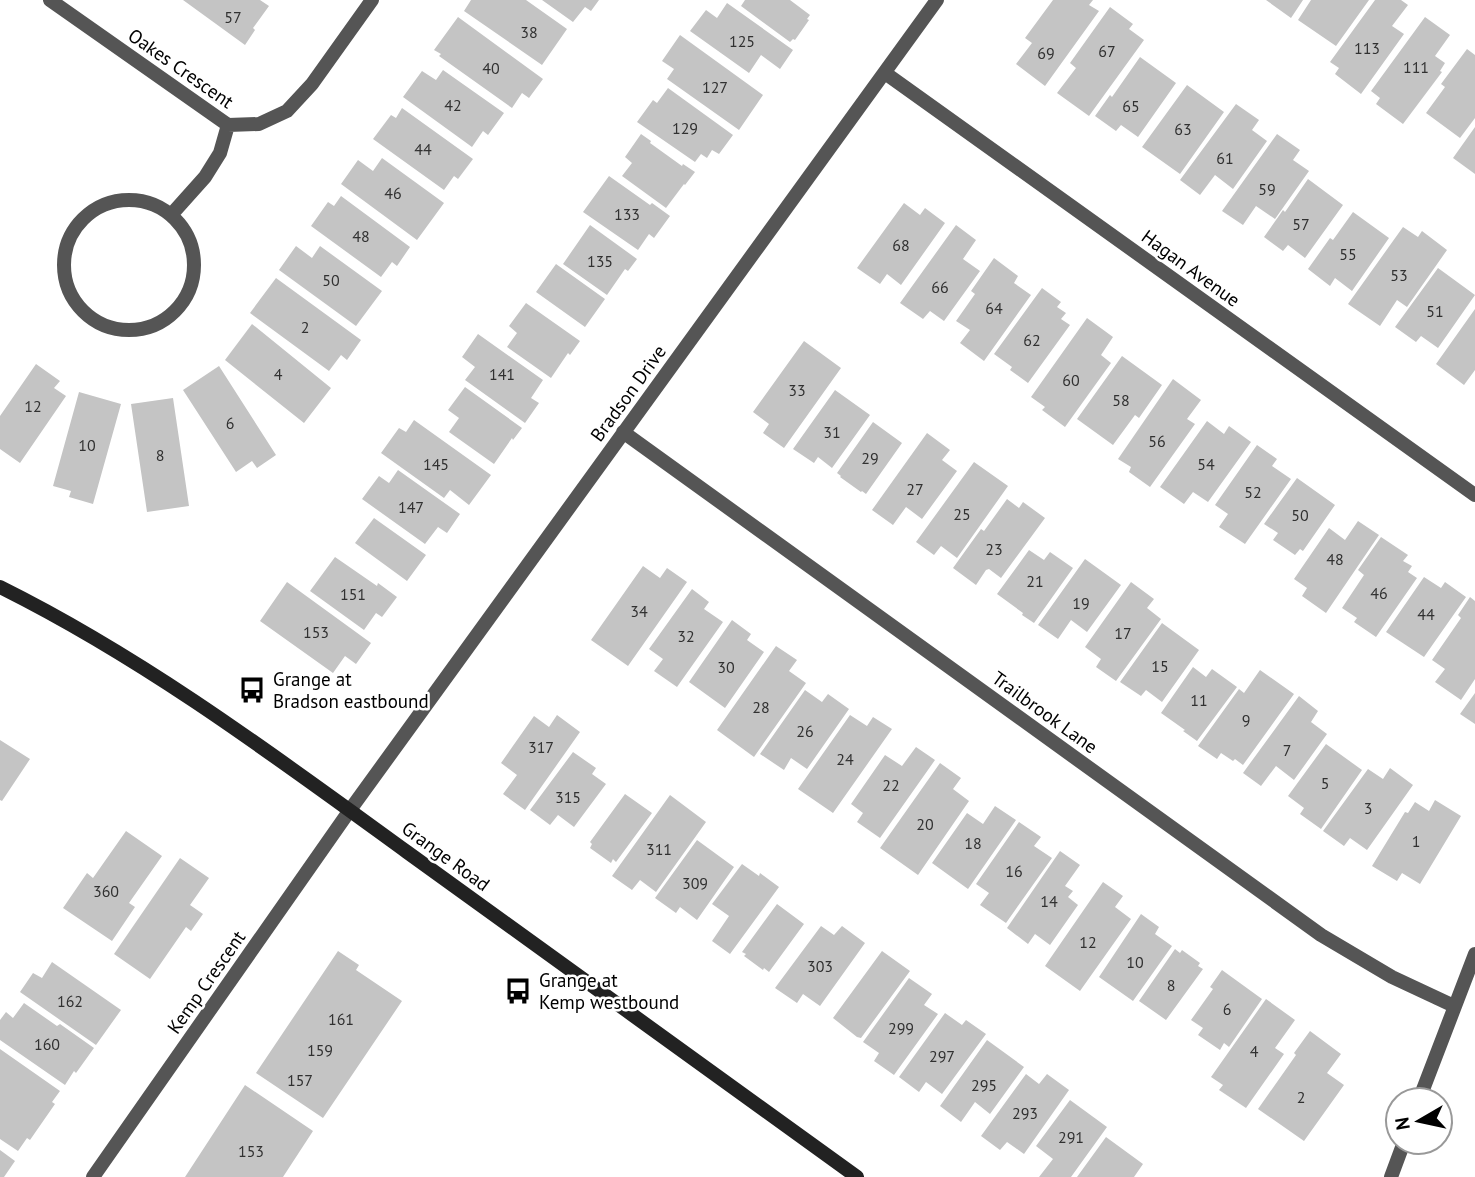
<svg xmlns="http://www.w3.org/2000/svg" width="1475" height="1177" font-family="'PT Sans',sans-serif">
<rect width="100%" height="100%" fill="#fff"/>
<path fill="#c4c4c4" d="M183 0H260L269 6 253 28 255 30 245 45Z
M471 0H526L567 29 542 65 464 11Z
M542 0H599L591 11 585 7 573 22Z
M745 0H790L810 15 807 19 809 20 795 40 793 39 790 42 741 6Z
M1053 0H1093L1089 5 1099 11 1045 86 1016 64 1032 43 1025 38Z
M1266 0H1303L1291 18Z
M1311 0H1369L1336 46 1298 20Z
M1375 0H1401L1408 5 1392 26 1404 34 1361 94 1335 74 1339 68 1330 62Z
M727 3 793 50 780 69 761 55 749 73 690 31 706 10 717 18Z
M1110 7 1133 24 1129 29 1144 40 1089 116 1057 93 1076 68 1070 63Z
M458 17 543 79 529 98 522 93 512 108 439 56 441 54 434 50Z
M1425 17 1450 35 1435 56 1445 63 1440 71 1442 72 1403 124 1376 104 1380 98 1371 91Z
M680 35 763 95 739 130 667 79 674 69 662 61Z
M1467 49 1475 55V118L1460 138 1426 113 1445 87 1441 84Z
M1140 57 1176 83 1138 137 1121 125 1116 131 1095 116 1110 95 1112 97Z
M443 70 504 113 488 135 483 131 472 147 403 97 422 71 436 80Z
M1187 85 1224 112 1180 174 1142 147Z
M668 88 733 135 719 154 712 150 707 158 701 154 695 162 637 122 653 100 657 103Z
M1236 104 1259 120 1252 130 1267 141 1233 189 1215 175 1200 195 1180 180Z
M402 108 473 159 458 179 454 176 444 190 373 139 391 115 396 118Z
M1475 127V174L1453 158Z
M641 134 651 141 650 143 682 166 683 164 695 172 685 185 684 184 666 208 622 176 632 163 625 157Z
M1277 134 1300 150 1293 160 1309 171 1275 219 1256 206 1243 225 1222 211Z
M382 158 444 203 417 240 341 184 358 160 373 171Z
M609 176 650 205 652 203 670 216 654 238 649 234 638 250 583 212Z
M1308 179 1343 205 1305 258 1288 245 1283 251 1264 237 1283 210 1285 212Z
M341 196 410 247 397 266 392 262 381 277 311 226 328 202 334 206Z
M904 203 920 215 925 208 945 223 901 285 887 274 880 284 857 268Z
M1353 212 1389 238 1352 291 1335 278 1330 286 1308 269 1330 238 1333 240Z
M590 225 637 259 628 271 625 269 607 295 563 264Z
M956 225 976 240 963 259 980 271 944 321 930 311 923 319 900 303Z
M1403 227 1418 237 1422 231 1447 250 1407 307 1397 300 1380 326 1348 304Z
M296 246 312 258 320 246 382 291 356 326 279 270Z
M994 258 1018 276 1014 283 1031 295 984 361 960 343 970 330 956 321 975 294 971 291Z
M556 264 605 299 585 327 536 292Z
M1438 268 1475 295 1438 348 1421 336 1416 342 1395 327Z
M276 278 361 340 347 360 341 355 329 371 250 313Z
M1042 288 1061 302 1057 307 1066 313 1061 319 1070 325 1028 383 1010 370 1012 367 994 354Z
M526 303 580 341 570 355 568 353 551 378 507 347 517 333 509 326Z
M1475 309V370L1464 385 1436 364Z
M1087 318 1113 337 1101 355 1111 363 1065 427 1042 410 1045 407 1031 397Z
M252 324 331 388 304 423 225 360Z
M478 334 543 380 531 398 539 403 525 423 465 380 475 367 462 357Z
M804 341 841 368 784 448 763 433 769 424 753 412Z
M1122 356 1162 385 1139 418 1135 415 1113 445 1077 419Z
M36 364 60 381 54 388 66 396 20 463 0 449V416Z
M219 366 276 455 257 468 252 461 236 472 183 390Z
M1173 379 1201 400 1187 419 1195 424 1150 487 1129 472 1131 467 1118 459Z
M465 387 522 428 513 440 512 438 494 464 449 432 459 418 448 410Z
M835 390 870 415 832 468 818 457 814 463 793 449Z
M79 392 121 404 93 504 69 497 71 491 53 486Z
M173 398 189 506 147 512 131 404Z
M414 420 491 475 469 505 450 490 444 498 381 453 399 428 406 432Z
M1207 421 1224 434 1229 426 1251 442 1208 502 1193 492 1184 504 1160 487Z
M873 422 902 443 866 494 862 491 861 492 840 477 841 476 837 473Z
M927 433 950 450 942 460 957 471 922 519 906 507 893 525 872 510Z
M1257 445 1277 459 1272 466 1291 479 1245 544 1219 527 1228 514 1215 505Z
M974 462 1008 486 957 558 941 546 934 555 916 542Z
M398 470 460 514 447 533 438 527 425 544 362 499 379 476 389 483Z
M1297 478 1335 505 1303 551 1300 549 1295 555 1273 540 1278 533 1264 524Z
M1007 499 1019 508 1023 502 1045 518 1001 578 989 569 986 570 976 585 953 568 981 529 984 531Z
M374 518 426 555 407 581 355 543Z
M1358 521 1379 535 1326 613 1302 596 1307 588 1294 579 1329 528 1345 540Z
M1381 537 1408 555 1403 561 1412 566 1408 572 1417 578 1376 637 1354 622 1357 618 1342 608 1364 575 1358 570Z
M1029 550 1044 560 1050 552 1073 568 1034 623 1022 615 1023 613 997 594Z
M335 557 377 586 378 583 397 597 382 617 376 613 364 630 310 591Z
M1085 559 1121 585 1087 632 1071 620 1058 639 1038 625Z
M643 566 660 578 667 568 687 582 628 666 591 640Z
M1424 577 1441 588 1445 582 1466 597 1424 657 1386 632Z
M287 582 371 643 356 664 345 656 333 673 260 621Z
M1131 582 1154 599 1147 608 1161 619 1116 681 1096 667 1101 659 1085 647Z
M692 589 709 602 704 609 723 622 677 687 654 671 663 659 649 649Z
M1470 597 1475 601V679L1461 700 1435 682 1445 669 1432 660 1461 618 1458 615Z
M732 620 751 634 747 640 764 652 725 708 689 682Z
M1162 623 1199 650 1162 702 1146 690 1141 696 1120 682Z
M776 646 797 660 789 671 806 683 754 757 717 730Z
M1193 667 1206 677 1212 669 1237 687 1197 741 1183 731 1185 730 1161 713Z
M1260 670 1294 694 1243 765 1235 759 1233 761 1221 753 1217 759 1198 746 1239 689 1244 693Z
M805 690 822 702 828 694 849 709 807 769 791 758 784 770 760 754Z
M1475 693V724L1460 714Z
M1299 696 1318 711 1311 722 1327 734 1294 780 1276 766 1261 786 1243 773Z
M557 715 580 732 525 810 503 794 517 775 501 763 534 716 549 727Z
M850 715 867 726 873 717 892 729 833 813 798 789Z
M0 740 30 759 2 801 0 800Z
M1326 744 1362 770 1321 829 1300 814 1304 808 1288 796Z
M916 747 935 760 880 838 857 822 863 813 851 804 885 755 902 766Z
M573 752 596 768 592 774 606 784 574 827 558 815 550 825 530 810Z
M940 763 961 778 953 789 969 801 918 875 880 848Z
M1390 768 1413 785 1367 850 1350 838 1344 846 1323 831 1368 769 1383 779Z
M625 794 652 813 616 862 613 859 611 863 590 848 592 844 590 842Z
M670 795 706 822 656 892 640 880 632 890 612 876Z
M1435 800 1461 816 1420 884 1402 873 1397 881 1372 866 1405 812 1408 813 1415 802 1429 811Z
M995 806 1016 820 968 889 932 863 967 813 983 824Z
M1019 822 1041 837 1034 846 1052 858 1006 923 980 905 989 893 976 884Z
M126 831 162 856 129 903 135 907 112 941 63 908 87 873 93 878Z
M697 840 734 867 697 920 680 907 676 913 655 898Z
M1060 851 1080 865 1065 886 1073 891 1068 897 1078 905 1050 945 1035 934 1028 944 1007 928Z
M180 858 209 878 190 905 203 914 191 931 186 927 150 979 114 954Z
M742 864 759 876 760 873 779 887 730 954 712 941 729 916 712 904Z
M1103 882 1123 896 1115 907 1131 919 1080 991 1045 966Z
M777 904 804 924 769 972 764 968 763 970 744 956 746 954 742 952Z
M1141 914 1159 927 1155 934 1172 946 1133 1001 1099 977Z
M821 926 834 935 842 926 865 943 820 1006 803 994 797 1003 775 988Z
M1175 949 1180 953 1182 950 1200 963 1198 966 1203 969 1166 1020 1139 1001Z
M338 951 359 965 356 970 402 1001 323 1118 256 1073Z
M882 951 910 971 861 1038 857 1037 833 1018Z
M52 962 121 1010 96 1045 20 992 33 973 42 978Z
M1222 970 1262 999 1229 1047 1224 1043 1220 1050 1198 1035 1203 1028 1191 1020 1213 989 1210 987Z
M909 978 932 994 924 1005 938 1014 894 1075 874 1061 879 1053 863 1042Z
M1266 999 1295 1020 1275 1048 1284 1054 1246 1108 1219 1090 1223 1085 1211 1077Z
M24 1003 57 1026 60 1024 94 1048 76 1073 74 1071 65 1085 0 1040V1020L6 1012 13 1018Z
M945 1013 962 1025 966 1020 986 1034 942 1094 926 1082 919 1092 899 1077Z
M1310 1031 1341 1054 1327 1073 1344 1085 1304 1141 1258 1109 1296 1055 1294 1053Z
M987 1040 1024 1067 990 1114 975 1102 961 1122 940 1106Z
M0 1049 60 1091 52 1102 55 1104 30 1140 27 1138 18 1151 0 1139Z
M1026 1074 1039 1084 1047 1074 1069 1090 1024 1154 1007 1142 1000 1150 981 1136Z
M245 1085 313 1131 283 1177H185Z
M1070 1100 1107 1127 1071 1177H1039L1053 1159 1036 1146Z
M1106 1137 1143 1164 1134 1177H1077Z
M0 1150 15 1161 4 1177H0Z"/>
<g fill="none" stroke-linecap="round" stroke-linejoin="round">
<path stroke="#555" stroke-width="14" d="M50 0 228 125 259 124 287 111 312 84 372 0
M885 73 1475 495
M64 265a65 65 0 1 1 130 0a65 65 0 1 1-130 0Z
M171 215 205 177 220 153 228 125
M623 432 1321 935 1392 977 1454 1006
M1419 1100 1475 954
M93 1177 350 810 937 0
M1391 1177 1404 1142"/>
<path stroke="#222" stroke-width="14" d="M0 587C145 659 276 757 407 852 557 960 707 1069 857 1177"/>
</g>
<defs>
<g id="bus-bare" transform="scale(2.1)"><path d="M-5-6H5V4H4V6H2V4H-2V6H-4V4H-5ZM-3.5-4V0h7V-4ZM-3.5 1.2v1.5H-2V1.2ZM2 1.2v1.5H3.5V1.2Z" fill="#000" stroke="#fff" stroke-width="2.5" paint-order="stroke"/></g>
</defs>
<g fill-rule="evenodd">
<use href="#bus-bare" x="252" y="690"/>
<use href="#bus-bare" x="518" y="991"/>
</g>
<g text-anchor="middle" stroke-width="5" stroke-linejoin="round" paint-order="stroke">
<g font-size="16" fill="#313131">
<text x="233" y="23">57</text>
<text x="529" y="38">38</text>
<text x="742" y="47">125</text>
<text x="1367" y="54">113</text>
<text x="1107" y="57">67</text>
<text x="1046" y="59">69</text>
<text x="1416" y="73">111</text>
<text x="491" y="74">40</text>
<text x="715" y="93">127</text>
<text x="453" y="111">42</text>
<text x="1131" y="112">65</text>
<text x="685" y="134">129</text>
<text x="1183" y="135">63</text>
<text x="423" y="155">44</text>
<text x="1225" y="164">61</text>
<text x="1267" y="195">59</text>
<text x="393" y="199">46</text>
<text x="627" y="220">133</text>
<text x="1301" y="230">57</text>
<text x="361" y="242">48</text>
<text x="901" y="251">68</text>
<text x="1348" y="260">55</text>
<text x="600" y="267">135</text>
<text x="1399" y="281">53</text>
<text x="331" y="286">50</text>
<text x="940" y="293">66</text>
<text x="994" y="314">64</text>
<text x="1435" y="317">51</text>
<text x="305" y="333">2</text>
<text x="1032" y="346">62</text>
<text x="278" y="380">4</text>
<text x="502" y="380">141</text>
<text x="1071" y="386">60</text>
<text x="797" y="396">33</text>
<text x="1121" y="406">58</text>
<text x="33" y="412">12</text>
<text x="230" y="429">6</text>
<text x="832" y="438">31</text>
<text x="1157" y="447">56</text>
<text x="87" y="451">10</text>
<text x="160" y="461">8</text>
<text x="870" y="464">29</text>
<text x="436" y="470">145</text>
<text x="1206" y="470">54</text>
<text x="915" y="495">27</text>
<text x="1253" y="498">52</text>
<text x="411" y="513">147</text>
<text x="962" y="520">25</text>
<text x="1300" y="521">50</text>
<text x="994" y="555">23</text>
<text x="1335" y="565">48</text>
<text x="1035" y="587">21</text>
<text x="1379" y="599">46</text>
<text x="353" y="600">151</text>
<text x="1081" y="609">19</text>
<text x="639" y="617">34</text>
<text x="1426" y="620">44</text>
<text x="316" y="638">153</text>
<text x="1123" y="639">17</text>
<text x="686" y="642">32</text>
<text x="1160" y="672">15</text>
<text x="726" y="673">30</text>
<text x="1199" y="706">11</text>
<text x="761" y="713">28</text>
<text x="1246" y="726">9</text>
<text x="805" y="737">26</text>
<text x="541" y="753">317</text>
<text x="1287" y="756">7</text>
<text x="845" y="765">24</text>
<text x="1325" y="789">5</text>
<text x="891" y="791">22</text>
<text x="568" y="803">315</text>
<text x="1368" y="814">3</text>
<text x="925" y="830">20</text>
<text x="1416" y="847">1</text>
<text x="973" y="849">18</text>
<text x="659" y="855">311</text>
<text x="1014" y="877">16</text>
<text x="695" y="889">309</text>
<text x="106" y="897">360</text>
<text x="1049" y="907">14</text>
<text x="1088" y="948">12</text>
<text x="1135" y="968">10</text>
<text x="820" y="972">303</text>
<text x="1171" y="991">8</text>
<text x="70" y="1007">162</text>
<text x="1227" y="1015">6</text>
<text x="341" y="1025">161</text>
<text x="901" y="1034">299</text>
<text x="47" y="1050">160</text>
<text x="320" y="1056">159</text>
<text x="1254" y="1057">4</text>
<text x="942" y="1062">297</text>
<text x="300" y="1086">157</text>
<text x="984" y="1091">295</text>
<text x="1301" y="1103">2</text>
<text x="1025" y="1119">293</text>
<text x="1071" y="1143">291</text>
<text x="251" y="1157">153</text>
</g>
<g font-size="19" fill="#000" stroke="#fff">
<text transform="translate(181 68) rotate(35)" y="7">Oakes Crescent</text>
<text transform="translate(1191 268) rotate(36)" y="7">Hagan Avenue</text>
<text transform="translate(628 393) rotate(-54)" y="7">Bradson Drive</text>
<text transform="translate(1045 712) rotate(36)" y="7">Trailbrook Lane</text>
<text transform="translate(446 856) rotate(36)" y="7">Grange Road</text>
<text transform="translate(206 982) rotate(-55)" y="7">Kemp Crescent</text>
</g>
<g font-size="19" fill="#000" stroke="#fff" text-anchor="start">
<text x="273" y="686">Grange at<tspan x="273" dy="22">Bradson eastbound</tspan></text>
<text x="539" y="987">Grange at<tspan x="539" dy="22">Kemp westbound</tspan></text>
</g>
</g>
<g transform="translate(1419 1121) rotate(261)"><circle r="33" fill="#ffffff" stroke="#999999" stroke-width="2"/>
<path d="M0-5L12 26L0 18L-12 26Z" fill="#000000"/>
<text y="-10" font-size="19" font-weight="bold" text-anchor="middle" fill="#000000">N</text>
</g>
</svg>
